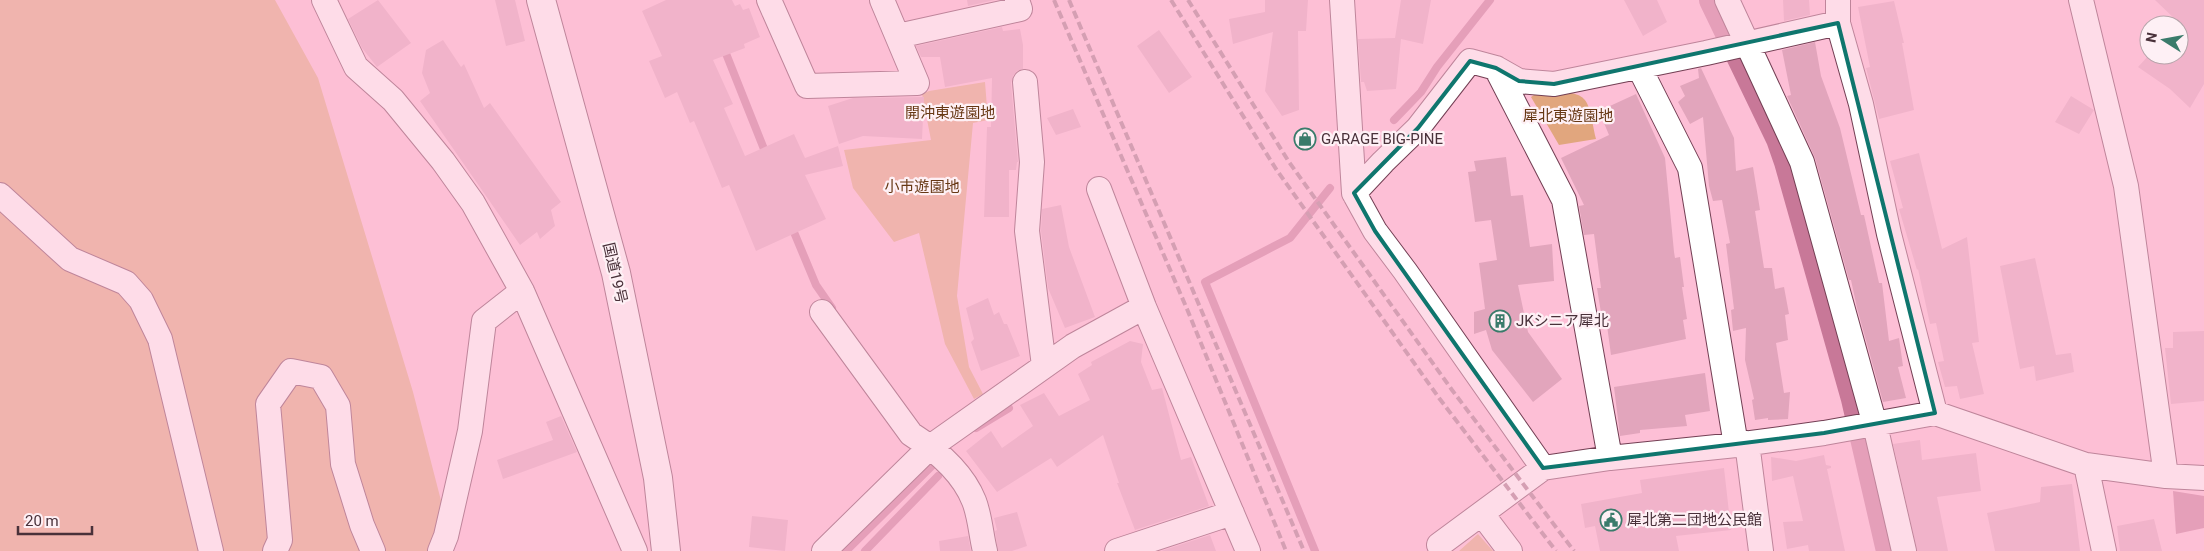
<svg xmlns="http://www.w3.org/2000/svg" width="2204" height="551" font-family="Roboto,'Noto Sans JP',sans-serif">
<rect width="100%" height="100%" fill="#fdbfd6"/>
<path fill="#e1a67e" d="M0 0H275L318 78 413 392 454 551H0Z
M985 82 988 120 973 123 957 296 969 367 983 394 974 399 945 344 919 233 894 242 853 188 844 150 931 140 922 94 929 91Z
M1543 89C1591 95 1586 92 1596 139L1559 145 1531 97Z
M1478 534 1493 551H1459Z"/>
<path fill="#c87898" d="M2173 491 2204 496V528L2176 534Z"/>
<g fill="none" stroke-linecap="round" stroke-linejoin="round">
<path stroke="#c87898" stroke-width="8" d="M723 46 764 149 765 156
M1394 120 1421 92 1437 67 1490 0
M791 225 816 285 832 308
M976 428 1009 408
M846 551 939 459
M865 551 938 476
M1315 551 1205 282 1290 238 1330 188"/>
<path stroke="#c87898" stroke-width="26" d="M1712 0 1779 139 1787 162 1854 399 1889 551"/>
</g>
<path fill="#e2a5bc" d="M378 0 411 43 377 67 362 48 348 19Z
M495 0H515L525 41 506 46Z
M666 0H732L735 6 740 4 743 10 749 8 760 37 744 44 745 48 713 60 733 104 724 108 745 156 794 134 805 158 838 146 843 166 805 175 826 219 756 251 729 185 722 188 694 121 690 123 677 92 665 98 649 61 662 56 642 11Z
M967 0H995L968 6Z
M1265 0H1308L1306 31H1298L1299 110 1282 116 1265 91 1273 32 1233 44 1229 19 1265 12Z
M1401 0H1431L1423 44 1401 39 1396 89 1367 91 1364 82H1361L1358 39 1395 38Z
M1624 0H1657L1667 22 1643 36Z
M1783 0H1809L1810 15 1784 21Z
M2155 0H2204V84L2190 108 2170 89 2138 67 2149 55H2179V23Z
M1894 1 1904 43H1902L1914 110 1879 119 1866 68 1870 67 1858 7Z
M1002 27 1003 31 1020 29 1023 45V69L1017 71 1013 76 1011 83 1018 162H1017L1016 170H1009V217H984L987 127H991L992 78 945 87 940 57H921L916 46Z
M1159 30 1192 77 1169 93 1137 46Z
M443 40 461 67 464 64 484 108 490 103 561 202 551 210 555 226 540 239 537 232 520 245 420 101 430 93 422 73 426 50Z
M1815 42 1821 76 1840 128 1861 215H1864L1879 283H1882L1889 341 1899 338 1903 366 1898 367 1906 398 1883 402 1857 308 1851 280H1849L1815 158 1787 96 1791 95 1782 50Z
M1701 68 1734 138 1736 171 1753 167 1760 210 1755 211 1764 268H1772L1775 289 1784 287 1789 314 1785 315 1788 340 1776 343 1784 393 1790 392 1788 419 1768 420V418L1755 420 1752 400 1754 399 1745 360 1746 328 1733 331 1731 310 1734 309 1726 244 1730 243 1722 200 1713 201 1709 186 1703 117 1690 124 1678 102 1685 96 1680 86 1699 78 1698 69Z
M1636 94 1665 158 1674 252 1675 258 1680 257 1684 287H1682L1687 319 1683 320 1686 339 1611 355 1606 318 1602 319 1597 288H1601L1594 234 1584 235 1579 206 1584 205 1561 158 1609 135 1599 111Z
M2071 96 2094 110 2079 134 2055 122Z
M924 97 922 139 863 136 839 144 828 106 853 98Z
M1073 109 1081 127 1056 135 1047 118Z
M1919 153 1942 249 1967 237 1979 342 1972 343 1984 394 1960 399 1957 386 1945 387 1938 362 1944 361 1936 323 1930 324 1918 269 1917 270 1899 209 1903 208 1890 161Z
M1506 157 1511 196 1523 195 1530 247 1552 244 1554 281 1518 285 1528 332 1562 379 1533 402 1492 350 1486 330 1474 334V312L1485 309 1479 263 1497 260 1491 220 1475 222 1468 172 1476 171 1474 161Z
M1061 205 1069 247 1095 317 1065 328 1048 288 1041 231 1042 209Z
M2035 258 2056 355 2071 353 2074 372 2036 381 2034 366 2020 369 2000 266Z
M988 298 994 315 999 312 1004 324H1007L1020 356 981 371 971 342 974 339 966 308Z
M2204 331V401L2171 404 2165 348H2173V332Z
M1130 341 1143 344 1141 362 1152 390 1162 388 1181 460 1191 457 1209 506 1135 530 1117 483H1119L1103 435 1057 467 1051 458 997 492 966 451 991 431 1002 448 1033 426 1020 405 1044 393 1059 416 1090 400 1078 374 1092 365 1091 362Z
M1705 373 1710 411 1685 415 1687 426 1640 430V433L1620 436 1614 387Z
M561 416 577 452 503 479 497 460 553 440 546 422Z
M1920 440 1922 460 1976 453 1981 491 1937 497 1948 551H1917L1893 444Z
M1824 455 1826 465 1831 466V468L1827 469 1845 551H1809L1808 545 1787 549 1783 522 1803 521 1793 476 1772 481 1771 457 1796 461Z
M1724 468 1731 530 1676 536 1679 551H1600L1595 526 1585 528 1581 504 1642 493 1640 480Z
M2072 484 2080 551H1995L1987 513 2040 502 2041 487Z
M1017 512 1027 546 1012 551H998L995 531 997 530 994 518Z
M752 516 788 520 785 551 749 547Z
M2154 519 2162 551H2120L2117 526Z
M1210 535 1216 551H1161Z
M968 536 971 551H940L939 541Z"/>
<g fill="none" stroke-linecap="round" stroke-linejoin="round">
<g stroke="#733f54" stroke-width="26">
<path id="minor" d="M324 0 356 67 393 100 443 161 473 203 522 291 635 551
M769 0 807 86 917 83 882 0
M1342 0 1354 193 1375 231 1405 271 1543 468 1610 458 1736 445 1824 433 1935 413 2086 465 2166 476 2204 478
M1727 0 1802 162 1875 425 1904 551
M1838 0V23
M2081 0 2126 186 2166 476
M898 36 1020 9 1017 0
M1639 67 1690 168 1736 445
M1496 68 1564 200 1610 458
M1025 82 1032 162 1027 231 1044 366
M1099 189 1144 307 1248 551
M1354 193 1383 162 1418 128 1470 61 1496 68 1519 81 1554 84 1706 53 1838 23 1861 104 1889 234 1935 413
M0 195 70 259 126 283 141 300 160 339 211 551
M822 312 911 434C936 450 963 473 974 501 980 516 981 535 985 551
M1747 443 1761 551
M2086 465 2104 551
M1482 514 1510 551
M1439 545 1543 468
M275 551 280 540 268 404 291 371 321 377 338 406 343 464 362 525 373 551
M440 551 446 536 470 431 484 321 522 291
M824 551 930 447 1073 346 1144 307
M1117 551 1232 513"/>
</g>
<g stroke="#733f54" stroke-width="30">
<path id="trunk" d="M541 0 616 273 658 478 666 551"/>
</g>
<use href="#minor" stroke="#fff" stroke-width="24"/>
<use href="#trunk" stroke="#fff" stroke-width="28"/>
<path stroke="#a47989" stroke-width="4" stroke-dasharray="8 4" stroke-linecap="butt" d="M1054 0 1187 309 1286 551
M1069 0 1304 551
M1171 0 1276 169 1439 398 1556 551
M1188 0 1289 162 1452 390 1574 551"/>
</g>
<path d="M0 0H2204V551H0ZM1838 23 1935 413 1824 433 1543 468 1375 231 1354 193 1418 128 1470 61 1496 68 1519 81 1554 84Z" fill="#fdbfd6" fill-opacity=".55" fill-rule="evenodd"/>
<path fill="none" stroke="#0f766e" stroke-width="4" stroke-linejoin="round" d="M1838 23 1935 413 1824 433 1543 468 1375 231 1354 193 1418 128 1470 61 1496 68 1519 81 1554 84Z"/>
<defs>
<g id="shop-ring" transform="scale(1.125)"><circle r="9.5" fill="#fef0f5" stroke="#3a7b6b" stroke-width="1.5"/><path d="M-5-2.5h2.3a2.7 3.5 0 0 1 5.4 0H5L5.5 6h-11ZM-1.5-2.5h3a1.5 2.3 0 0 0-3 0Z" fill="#3a7b6b"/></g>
<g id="building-ring" transform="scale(1.125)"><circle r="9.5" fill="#fef0f5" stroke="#3a7b6b" stroke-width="1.5"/><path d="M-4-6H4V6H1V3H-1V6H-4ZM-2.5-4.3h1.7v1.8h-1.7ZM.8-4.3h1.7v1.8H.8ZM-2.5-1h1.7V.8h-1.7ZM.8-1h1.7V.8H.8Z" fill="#3a7b6b"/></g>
<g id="civic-ring" transform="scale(1.125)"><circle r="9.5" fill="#fef0f5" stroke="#3a7b6b" stroke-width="1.5"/><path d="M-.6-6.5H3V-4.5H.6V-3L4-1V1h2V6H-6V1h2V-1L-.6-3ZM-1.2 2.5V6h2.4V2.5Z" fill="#3a7b6b"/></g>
</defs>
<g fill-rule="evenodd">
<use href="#shop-ring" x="1305" y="139"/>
<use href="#building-ring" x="1500" y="321"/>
<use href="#civic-ring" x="1611" y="520"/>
</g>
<g text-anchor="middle" stroke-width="4.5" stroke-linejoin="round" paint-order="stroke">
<g font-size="15" fill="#673814" stroke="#fef0f5">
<text x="950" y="118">開沖東遊園地</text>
<text x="1568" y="121">犀北東遊園地</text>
<text x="922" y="192">小市遊園地</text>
</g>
<g font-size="15" fill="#49313a" stroke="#fef0f5" text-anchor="start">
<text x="1321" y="144">GARAGE BIG-PINE</text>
<text x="1516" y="326">JKシニア犀北</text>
<text x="1627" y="525">犀北第二団地公民館</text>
</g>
<g font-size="15" fill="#49313a" stroke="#fef0f5">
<text transform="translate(615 273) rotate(77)" y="5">国道19号</text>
</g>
</g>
<g transform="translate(2164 40) rotate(281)"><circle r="24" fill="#fef0f5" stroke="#b6a4aa"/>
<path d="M0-4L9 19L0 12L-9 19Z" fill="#3a7b6b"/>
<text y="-8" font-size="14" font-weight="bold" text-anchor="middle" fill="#49313a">N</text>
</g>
<path d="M18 526v8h74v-8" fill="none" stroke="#49313a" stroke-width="2.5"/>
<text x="25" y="526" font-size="15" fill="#49313a" stroke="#fef0f5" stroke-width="4" paint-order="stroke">20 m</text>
</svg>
